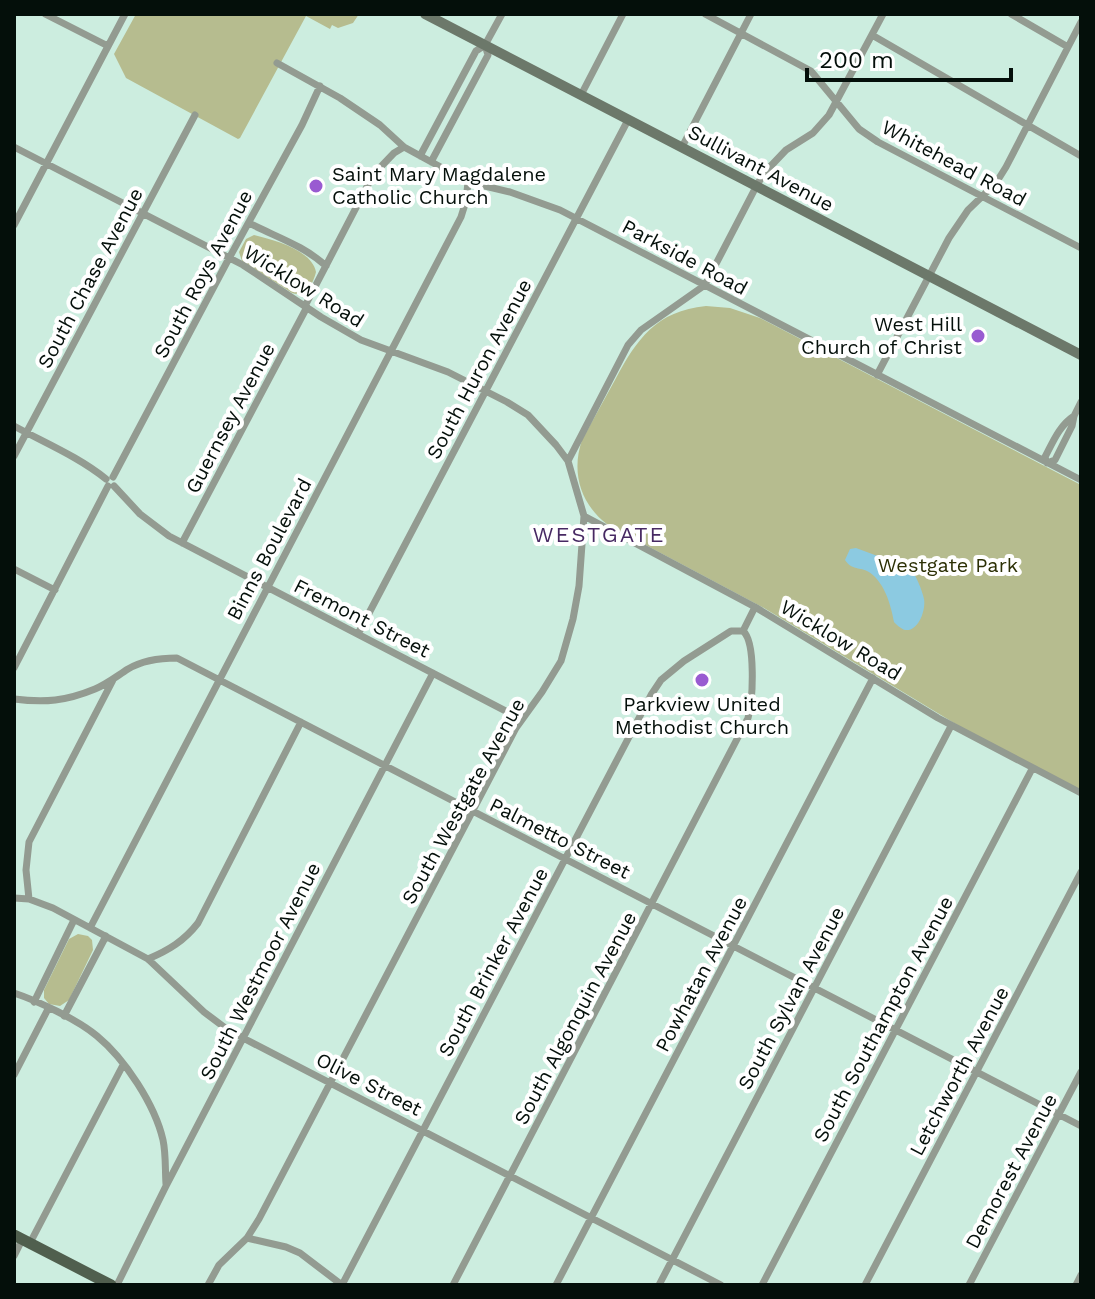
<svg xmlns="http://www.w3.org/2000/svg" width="1095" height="1299" font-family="'Work Sans',sans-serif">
<rect width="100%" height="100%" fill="#cceddf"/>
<path fill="#b6bc8f" d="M136 14H359L353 23 338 28 332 25 330 29 306 16 240 138 238 139 126 78 114 54Z
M254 235C274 240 312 250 316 272 313 284 306 298 292 293L242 261 239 252 246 239Z
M706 306 730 308 760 318 1081 485V790L969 732 764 608 608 525C580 504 571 472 582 440 593 420 604 400 615 380 637 339 656 311 706 306Z
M78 934 88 936 92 940 93 950 69 1000 60 1006 49 1004 44 998V990L69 939Z"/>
<path fill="#8ccae1" d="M856 548 910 568C916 575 922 590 924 599 926 609 919 632 905 630 901 629 896 624 894 622 891 605 884 580 867 571 858 567 852 570 845 560L850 549Z"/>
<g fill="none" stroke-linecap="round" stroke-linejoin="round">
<path stroke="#939b91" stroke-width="7" d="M45 14 108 46
M705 14 811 71 859 129 878 142 1081 248
M1011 14 1068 47
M872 35 1081 156
M277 63 340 98 380 125 404 147 468 182 510 192 560 210 1081 480
M581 95 623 14
M14 147 243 265 321 317 361 340 448 372 507 402 528 415 556 445 568 461 584 516 579 586 573 619 561 661 542 692 516 728 259 1219 247 1238 219 1265 208 1285
M682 147 751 14
M420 156 476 51 485 45 502 14
M431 162 488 55 485 45
M249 223C276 237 303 245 326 266
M14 225 125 14
M305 306 373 175 394 153 404 147
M877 375 949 238 968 210 996 183 1006 167 1081 22
M14 426C45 443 79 457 106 479
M14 456 195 115
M568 461 628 345 641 330 705 285 758 183 767 170 786 150 813 133 829 115 883 14
M1047 463 1055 460 1072 426 1074 416 1081 402
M1047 463 1045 457C1053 442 1059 426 1074 416
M113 477 227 262 302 125 320 86
M114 486 140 514 169 536 521 719
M584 516 755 607 938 718 1081 793
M182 543 307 307
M14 569 55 590
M743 631 755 607
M358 634 628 120
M14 668 108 486
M14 699C45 703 66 701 95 689 107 684 117 676 128 669 143 660 160 658 177 658L1081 1126
M14 898 29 899 53 908 148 959 204 1012 224 1027 243 1038 721 1285
M29 899 26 870 29 842 113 680
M90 928 461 217 466 201 468 182
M148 959C169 950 184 941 198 923L301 722
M14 993C38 1001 78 1020 97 1036 125 1059 155 1105 163 1140 166 1154 165 1169 166 1184
M34 1002 74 920
M64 1016 106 936
M14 1075 48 1009
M247 1238 286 1247 300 1253 342 1285
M30 1243 123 1065
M14 1256 22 1240
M117 1285 166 1186 433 673
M342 1285 651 695 661 680 684 661 731 631H743
M453 1285 748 718C753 700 756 642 743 631
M556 1285 873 678
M659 1285 951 726
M762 1285 1032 769
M865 1285 1081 872
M969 1285 1081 1072
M1076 1285 1081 1275"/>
<path stroke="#6c786a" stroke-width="10" d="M425 14 1081 355"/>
<path stroke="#505f4e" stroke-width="11" d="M14 1235 111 1285"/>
</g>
<g fill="#995bd1" stroke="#fff" stroke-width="3">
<circle cx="316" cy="186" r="8"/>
<circle cx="978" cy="336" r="8"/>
<circle cx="702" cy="680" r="8"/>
</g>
<g text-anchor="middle" stroke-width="8" stroke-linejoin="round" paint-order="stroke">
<g font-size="20" fill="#040f0a" stroke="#fff">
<text transform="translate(954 163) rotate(28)" y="7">Whitehead Road</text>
<text transform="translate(761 168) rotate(28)" y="7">Sullivant Avenue</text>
<text transform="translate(685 257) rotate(28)" y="7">Parkside Road</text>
<text transform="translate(203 274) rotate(-62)" y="7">South Roys Avenue</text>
<text transform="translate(90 278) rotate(-62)" y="7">South Chase Avenue</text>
<text transform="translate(304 286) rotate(32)" y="7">Wicklow Road</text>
<text transform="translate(479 369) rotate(-62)" y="7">South Huron Avenue</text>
<text transform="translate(230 418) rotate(-62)" y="7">Guernsey Avenue</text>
<text transform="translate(269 549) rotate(-62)" y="7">Binns Boulevard</text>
<text transform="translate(362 618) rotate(27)" y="7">Fremont Street</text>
<text transform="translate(841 640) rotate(31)" y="7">Wicklow Road</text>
<text transform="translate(463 801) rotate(-61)" y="7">South Westgate Avenue</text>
<text transform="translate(560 838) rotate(27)" y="7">Palmetto Street</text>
<text transform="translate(493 962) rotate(-62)" y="7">South Brinker Avenue</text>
<text transform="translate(260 971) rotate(-63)" y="7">South Westmoor Avenue</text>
<text transform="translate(701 974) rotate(-62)" y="7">Powhatan Avenue</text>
<text transform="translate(791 998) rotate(-62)" y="7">South Sylvan Avenue</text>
<text transform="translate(575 1018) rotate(-62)" y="7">South Algonquin Avenue</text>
<text transform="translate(883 1019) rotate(-62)" y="7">South Southampton Avenue</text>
<text transform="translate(959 1071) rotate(-62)" y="7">Letchworth Avenue</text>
<text transform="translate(369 1084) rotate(27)" y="7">Olive Street</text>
<text transform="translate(1011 1171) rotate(-62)" y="7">Demorest Avenue</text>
</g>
<g font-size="20" fill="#040f0a" stroke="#fff" text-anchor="start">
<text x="332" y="181">Saint Mary Magdalene<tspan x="332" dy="23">Catholic Church</tspan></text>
<text x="962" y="331" text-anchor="end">West Hill<tspan x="962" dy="23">Church of Christ</tspan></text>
<text x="702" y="711" text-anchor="middle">Parkview United<tspan x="702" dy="23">Methodist Church</tspan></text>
</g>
<g font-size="20" fill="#2c3005" stroke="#fff">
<text x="948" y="572">Westgate Park</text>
</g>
<g font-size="22" letter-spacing="2" fill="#472963" stroke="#fff">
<text x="599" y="542">WESTGATE</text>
</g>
</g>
<rect width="1095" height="1299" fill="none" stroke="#040f0a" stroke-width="32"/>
<path d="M807 68v12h204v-12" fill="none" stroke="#040f0a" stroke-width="4"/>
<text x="819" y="68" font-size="24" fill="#040f0a" stroke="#ffffff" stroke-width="6" paint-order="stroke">200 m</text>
</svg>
